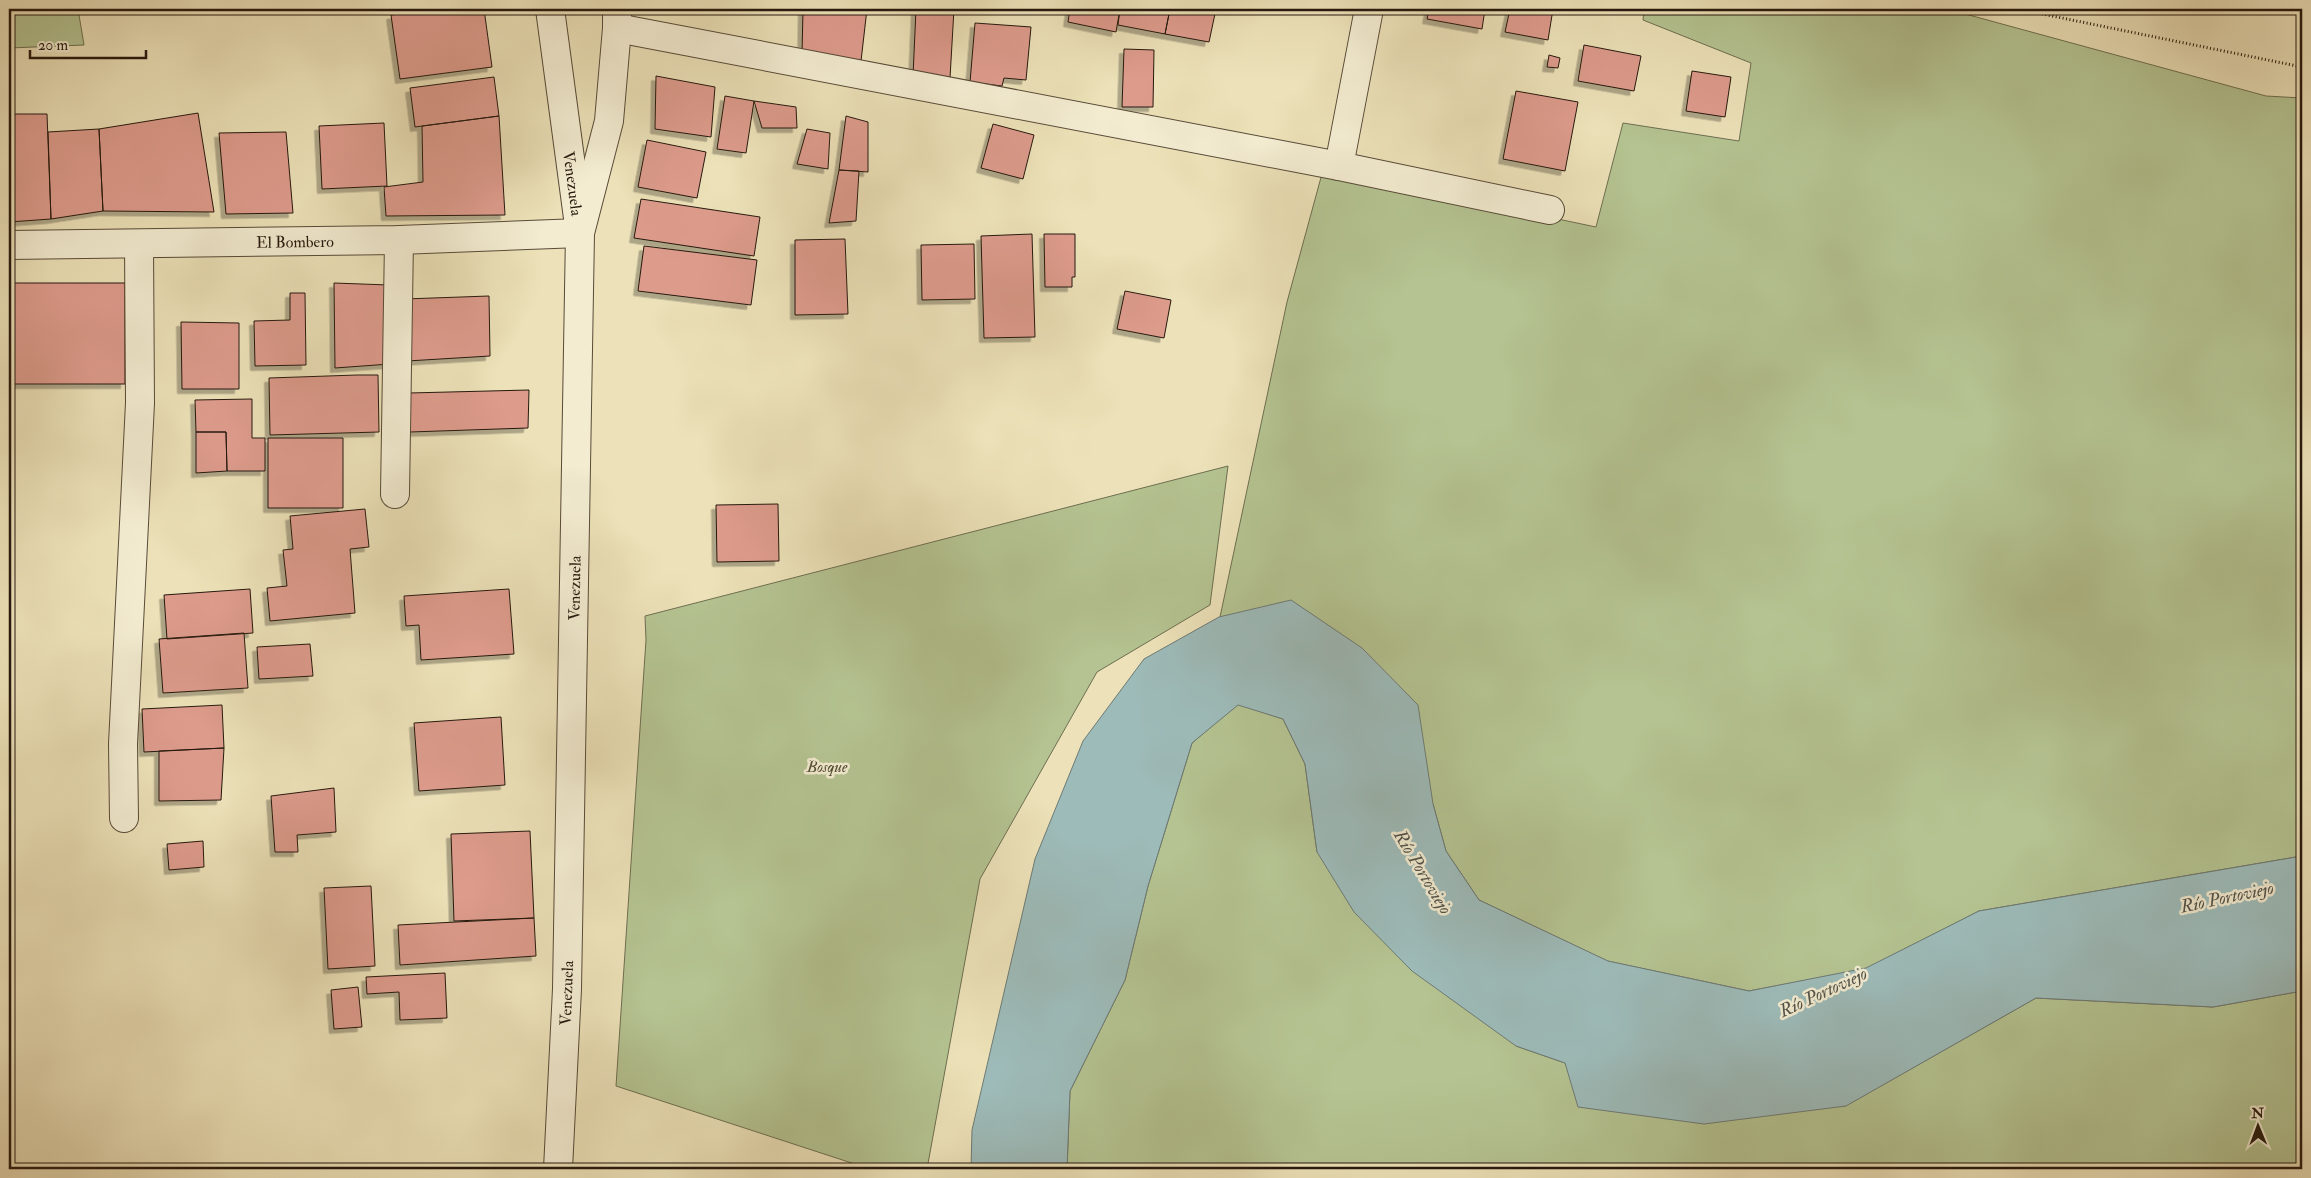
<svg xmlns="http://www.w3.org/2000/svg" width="2311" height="1178" font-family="'IM FELL Double Pica',serif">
<defs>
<filter id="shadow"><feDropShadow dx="-4.5" dy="4.5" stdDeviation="0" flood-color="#0004"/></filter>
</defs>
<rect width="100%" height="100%" fill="#ece1b8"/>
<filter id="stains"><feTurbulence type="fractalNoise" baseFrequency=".004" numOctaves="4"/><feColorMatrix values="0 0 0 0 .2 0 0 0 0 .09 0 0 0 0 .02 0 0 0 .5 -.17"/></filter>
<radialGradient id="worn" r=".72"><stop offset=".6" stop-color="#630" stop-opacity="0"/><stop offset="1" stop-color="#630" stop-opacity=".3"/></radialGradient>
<path fill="#b4c391" stroke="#6d6e50" d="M9 9H78L84 45 9 48Z
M1644 9H1947L2266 96 2302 98V856L1979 911 1866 969 1749 991 1607 961 1479 900 1446 851 1433 804 1220 617 1287 302 1323 170 1596 227 1623 123 1739 141 1751 63 1643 20Z
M1228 466 1210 605 1097 672 980 879 927 1169H870L616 1086 646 640 645 616Z
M1238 704 1283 719 1305 764 1317 852 1516 1046 1565 1063 1845 1106 2036 998 2213 1007 2302 991V1169H1067L1070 1091 1125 980 1148 886 1192 743Z"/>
<path fill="#9dbbb9" stroke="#6d7a75" d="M1291 600 1362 648 1418 705 1433 804 1446 851 1479 900 1608 961 1749 991 1866 968 1979 911 2302 856V991L2213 1007 2036 998 1846 1106 1704 1124 1578 1107 1565 1063 1516 1046 1412 971 1354 912 1317 852 1305 764 1283 719 1238 705 1192 743 1148 886 1125 980 1070 1091 1067 1169H971L972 1130 1035 859 1083 741 1144 659 1219 617Z"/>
<path fill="#dd9b8c" stroke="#26190e" filter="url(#shadow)" d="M440 9H484L492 67 400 79 391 15Z
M803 9H867L861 61 802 54Z
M916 9H954L950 78 913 76Z
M1070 9H1120L1116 32 1068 22Z
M1120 9H1170L1165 34 1118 25Z
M1170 9H1216L1209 42 1165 34Z
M1429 9H1485L1482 29 1427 19Z
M1510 9H1553L1548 40 1505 32Z
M975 23 1031 27 1026 80 1004 78 1002 86 970 82Z
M1584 45 1641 56 1634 91 1578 81Z
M1124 49 1154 50 1153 107H1122Z
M1549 55 1560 58 1558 68 1547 67Z
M1692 71 1731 77 1725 117 1686 111Z
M656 76 715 87 711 137 655 129Z
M494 77 499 116 415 127 410 88Z
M1516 91 1578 102 1565 171 1503 159Z
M725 96 754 101 746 153 717 149Z
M754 101 796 107 797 128H762Z
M198 113 214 212 103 211 99 129Z
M9 114H47L51 219 9 222Z
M499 116 505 215 386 216 384 187 423 182 422 126Z
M846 116 868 122V172L839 170Z
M384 123 387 186 322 189 319 126Z
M993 124 1034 135 1023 179 981 168Z
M99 129 103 211 51 219 48 132Z
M807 129 830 133 828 169 797 164Z
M286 132 293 213 226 214 219 133Z
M647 140 706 152 697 198 638 187Z
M839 170 859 171 856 221 829 223Z
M641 199 760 217 754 256 634 238Z
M1032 234 1035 337 984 338 981 236Z
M1044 234H1075V277H1072V287H1045Z
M845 239 848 314 795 315V240Z
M974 244 975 299 922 300 921 245Z
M644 246 757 260 751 305 638 291Z
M9 283H125V384H9Z
M334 283 389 285 390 364 335 368Z
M1125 291 1171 300 1164 338 1117 329Z
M290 293H305L306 365 255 366 254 321 290 320Z
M489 296 490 356 407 361 404 299Z
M181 322 239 323V389H182Z
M357 375H378L379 432 270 435 269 378Z
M529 390 528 428 410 432 409 393Z
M252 399V438H265V471H227L226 432H196L195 400Z
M196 432H226L227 471 196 473Z
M268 438H343V508H268Z
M778 504 779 561 717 562 716 505Z
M365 509 369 547 350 549 355 613 270 621 267 588 287 586 283 550 293 549 290 516Z
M250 589 253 633 167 639 164 595Z
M509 589 514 654 421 660 419 625 406 626 404 596Z
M244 633 248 688 163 693 159 639Z
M310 644 313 676 259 679 257 647Z
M222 705 224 748 144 752 142 709Z
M501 717 505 785 419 791 414 723Z
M224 748 221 800 159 801V751Z
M334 788 336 832 297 835 298 852H275L271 796Z
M530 831 534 918 454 921 451 834Z
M203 841 204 867 169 870 167 844Z
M371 886 375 966 328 969 324 888Z
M534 918 536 956 400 965 398 925Z
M445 973 447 1018 400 1020 399 992 367 994 366 977Z
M358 987 362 1027 334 1029 331 990Z"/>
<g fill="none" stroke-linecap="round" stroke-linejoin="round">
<g stroke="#584b38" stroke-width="30">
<g id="minor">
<path d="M617 28 1339 166 1550 210"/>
<path d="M1339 166 1369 9"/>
<path id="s1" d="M9 245 399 240 580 233 609 121 617 28V9"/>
<path d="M395 494 399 240"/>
<path d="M124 818 123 744 140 403 139 244"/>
</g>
</g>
<g stroke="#584b38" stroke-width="30">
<g id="tertiary">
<path id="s2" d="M550 9 580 233 567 989 558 1169"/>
</g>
</g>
<path stroke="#26190e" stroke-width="3" stroke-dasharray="1 2.5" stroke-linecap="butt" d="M2018 9 2302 67"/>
<use href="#minor" stroke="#f3ecd1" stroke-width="28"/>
<use href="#tertiary" stroke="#f3ecd1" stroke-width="28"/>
</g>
<g text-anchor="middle" stroke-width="5" stroke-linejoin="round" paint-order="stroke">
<g font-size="16" fill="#26190e" stroke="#f3ecd1">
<text dy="6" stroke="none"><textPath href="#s2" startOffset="176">Venezuela</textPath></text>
<text dy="6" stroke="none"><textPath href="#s1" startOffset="286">El Bombero</textPath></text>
<text transform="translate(574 588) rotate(-89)" y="6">Venezuela</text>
<text transform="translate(566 993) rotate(-88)" y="6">Venezuela</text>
</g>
<g font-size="16" font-style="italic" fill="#514c35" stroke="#f3ecd1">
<text x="827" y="772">Bosque</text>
</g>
<g font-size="18" font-style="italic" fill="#50524a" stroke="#f3ecd1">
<text transform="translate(1423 872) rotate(59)" y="6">Río Portoviejo</text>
<text transform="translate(2227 897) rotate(-12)" y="6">Río Portoviejo</text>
<text transform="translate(1823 992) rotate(-25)" y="6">Río Portoviejo</text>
</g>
</g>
<rect width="2311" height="1178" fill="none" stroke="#ece1b8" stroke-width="30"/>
<rect x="10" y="10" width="2291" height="1158" fill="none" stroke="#26190e" stroke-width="2.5"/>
<rect x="15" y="15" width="2281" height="1148" fill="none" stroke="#26190e"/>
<g transform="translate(2258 1126) rotate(359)" stroke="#f3ecd1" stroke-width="4" paint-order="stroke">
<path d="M0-4L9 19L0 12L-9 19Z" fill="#26190e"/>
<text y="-8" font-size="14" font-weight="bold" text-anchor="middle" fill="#26190e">N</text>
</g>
<path d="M30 50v8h116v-8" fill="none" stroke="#26190e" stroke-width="2.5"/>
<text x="38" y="50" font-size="15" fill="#26190e" stroke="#f3ecd1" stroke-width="4" paint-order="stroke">20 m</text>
<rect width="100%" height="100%" filter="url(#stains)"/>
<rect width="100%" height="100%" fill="url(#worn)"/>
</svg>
